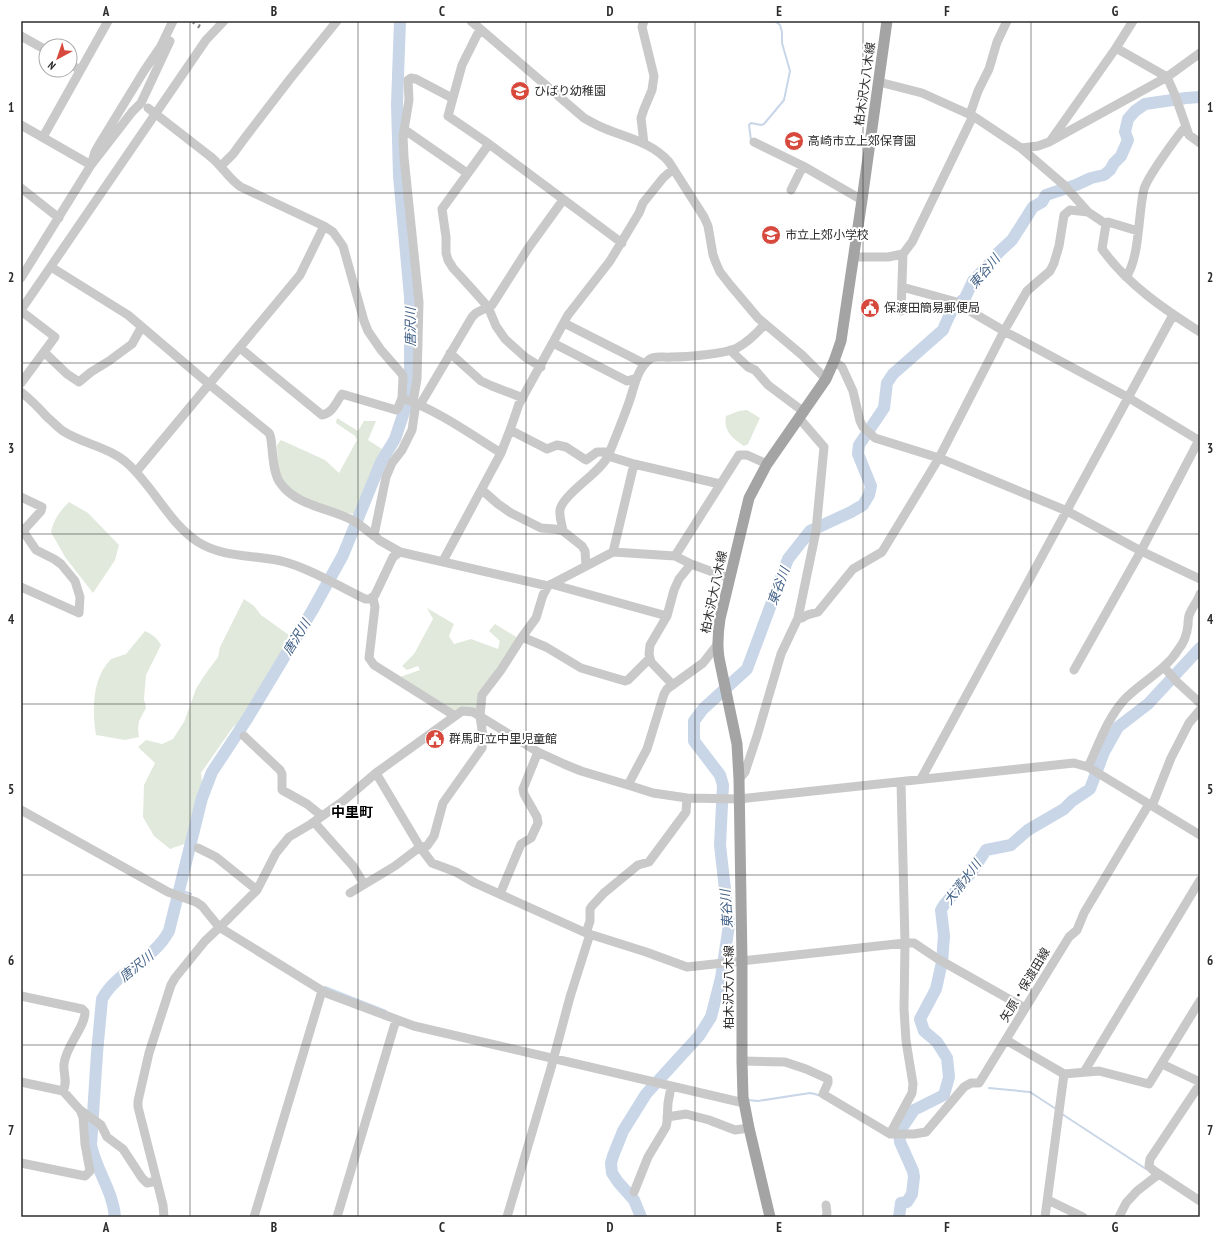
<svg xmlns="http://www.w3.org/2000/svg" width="1221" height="1238" font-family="'PT Sans Narrow','Noto Sans JP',sans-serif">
<rect width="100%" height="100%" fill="#fff"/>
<path fill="#e0e9db" d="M747 410 760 418 748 444 744 446C733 438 723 432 726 416L739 411Z
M337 418 358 431 364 421H376L368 440 382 449 373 484 359 515 332 510 306 500 280 480 278 471 277 445 281 440 325 460 339 473 357 440 355 436 336 423Z
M69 502 88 513 119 545 115 560 93 593 65 557 51 532C54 519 60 511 69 502Z
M244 599 254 606 261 615 293 638 273 676 251 714 233 727 201 773 204 799 194 833 184 844 170 849 154 836 143 817 144 785 155 763 138 747 146 740 162 744 173 739 184 722 196 689 204 676 218 657 220 647Z
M427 608 454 624 449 636 454 644 471 639 498 649 500 641 489 631 495 624 518 638 478 710 464 707 451 711 400 677 420 670 418 666 407 670 402 666 414 654 433 619Z
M145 631C152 634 157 638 161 645L146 675 144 699 146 708 139 721 138 729 139 737 125 740 96 735C92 710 92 678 111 659L126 654Z"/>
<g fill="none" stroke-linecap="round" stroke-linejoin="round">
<path stroke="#c8d6e8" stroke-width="2" d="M751 140 749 125 751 123 761 125 764 124 784 100 790 71 782 43V32L780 25 775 21
M175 888 191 894
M325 987 386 1011
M989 1088 1030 1092 1056 1109
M748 1100 758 1101 810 1093 815 1094 821 1096
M1062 1114 1146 1169"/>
<path stroke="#c8d6e8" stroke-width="12" d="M115 1217C113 1191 96 1170 91 1145L97 1053 102 999C117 971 153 961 169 931L202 798 212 772 247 719 312 611 343 555 381 462 395 439 406 406 409 396 410 372V297L399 176 397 104 400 21
M641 1217 634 1200 618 1182 612 1173 611 1163 613 1156 623 1131 646 1094 699 1036 711 1017 721 978 729 925 720 845 723 785 720 775 694 741V721L703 709 747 669 788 559 810 531 851 512 863 505 869 495 871 486 858 454 859 445 884 408 887 383 893 374 943 330 945 325 953 308 965 298 973 281 994 259 998 253 1012 240 1033 207 1042 202 1046 195 1076 185 1091 178 1104 175 1110 170 1114 163 1121 156 1128 140 1125 132 1128 119 1135 111 1145 104 1186 98 1200 97
M899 1217 901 1203 907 1202 912 1194 914 1177 913 1171 900 1142 899 1132 914 1110 944 1095 949 1077 947 1058 937 1042 924 1031 920 1019 936 989 942 962 944 936 941 910 944 905 971 873 986 850 1011 845 1028 830 1064 809 1072 801 1090 789 1104 752 1118 727 1148 704 1200 648"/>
<path stroke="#c9c9c9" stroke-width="9" d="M471 21 584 118C591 122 598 126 606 129 628 138 653 143 669 162L704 217 708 226 713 255 716 263 720 272 731 286 758 318 802 355 826 379
M644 21 642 27 654 76 652 90 644 109 641 118 644 144
M480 29 462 65 448 116 489 144 622 243
M21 36 46 50
M1116 48 1167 77 1175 95 1189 135 1200 143
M70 64 80 70
M879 82 922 93 973 116
M970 114 978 91 989 69 997 42 1007 21
M21 125 91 165 132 112 141 103 170 41
M405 130 467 173
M43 137 108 21
M1051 140 1116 48 1133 21
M754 142 803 166 862 200
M489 144 442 209 446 237V253L448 260 453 268 473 290 488 307 496 326 505 339 525 357 541 367
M1021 148 1064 185 1088 212 1106 224 1102 249C1128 285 1164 309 1200 332
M211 157C222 166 229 179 241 187L324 226 333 232 343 246 364 321 368 331 381 350 402 374 403 377 402 398C437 410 469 433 501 453
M221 166 233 154 244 139 290 79 337 21
M21 188 59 218
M791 190 803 166
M1106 224 1108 222 1138 231
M854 257H888L903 254 912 242 973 116 1021 148 1038 146 1049 142 1167 77 1200 53
M51 267 128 315 209 384 269 433C272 438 271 443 272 448 273 459 274 476 281 484 297 506 329 508 352 520 360 524 367 531 374 536
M1126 277C1140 258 1138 213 1144 189 1148 176 1176 138 1185 127
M21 278 91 165 95 152 100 143 144 71 161 46 173 21
M902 287 953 301 1004 331 1129 398 1200 441
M21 310 206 40 224 21
M21 311 55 337 21 383
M901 311 903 254
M564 323 645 364
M553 343 627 381 637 378
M240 348 322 415C332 414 337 401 342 394L396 410 398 408 402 398
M730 350 748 367 755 370 768 385 804 412
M44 352 67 374 79 382 91 372 109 361 132 344 141 328
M450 353 481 381 492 386 523 398
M834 361 842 367 853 391 860 421 863 427 875 438 939 458 1067 511 1141 551 1200 579
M21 392C30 399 39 408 47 417 52 421 57 427 63 431 83 444 109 447 127 463 154 487 168 522 198 542 225 559 256 554 285 562 311 569 340 587 365 599H370L375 595 393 557 400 552 548 586 613 552 675 556 691 564 729 578
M413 402 417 379 419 302 404 157 403 136 409 100 408 80 411 78 416 79 452 98
M420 405 472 317 476 313 492 305 529 247 563 200
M510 430 547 449 557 445 566 447 586 460 597 452H609
M608 456 634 464 720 484
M136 472 300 275 324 226
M482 490 498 504 511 513 541 528 555 529 563 531 582 546 585 551 586 566
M21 497 42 507 41 511 23 531
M21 528 36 550 54 559 61 564 75 581 80 597 79 613 21 587
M563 531C562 524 559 517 560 510 562 495 601 472 608 456 615 439 622 422 628 405 634 390 636 369 650 359 655 355 665 358 671 357 687 357 724 354 737 348 748 342 757 333 765 324
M400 552 379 540 374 535 386 477 392 463 402 450 412 430 416 403
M613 552 634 464
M675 556 739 455H747L767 464
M443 561 501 453 510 430 519 404 568 315 610 261 639 213 643 203 663 178 673 169
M551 584 667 616
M373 598 375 607 369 658 374 665 455 716
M798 618H802L807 615 818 612 853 569 882 552 939 458 1004 331 1027 291 1050 271 1054 263 1059 246 1064 215 1070 210 1088 212
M522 637 546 647 581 668 625 681 628 680 650 658
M1164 667 1176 681 1200 703
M1074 670 1141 551 1199 440
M673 685 651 662 649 654 650 645 667 616 674 590 679 579 691 564
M244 736 280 770 282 774V790L307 804 322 816
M1088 767C1099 744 1107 719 1124 700 1141 682 1165 671 1178 650 1184 643 1187 634 1188 625 1188 621 1188 617 1190 613 1193 606 1198 601 1200 594
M376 773 420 847 432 863 456 872 475 883 586 933 646 952 687 967 905 943H914L938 959 1025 1008
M739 779 745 772 757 736 781 654 798 618 816 531 824 447 799 418
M921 779 1173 315
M628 785 647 749 664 694 667 689 703 663 717 645
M1152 806 1171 758 1189 723 1200 710
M21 810 168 892 196 902 202 906 219 927 326 993 414 1026 744 1103
M314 822 353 866 364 884
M198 848 216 857 257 890
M350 893 395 866 420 847 427 846 434 836 443 803 482 748 483 737 480 716 482 695 501 670 522 637 536 618 543 595 548 586
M500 894 521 844 531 838 538 823 537 817 524 794 523 789 538 752
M586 933 590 921V909L592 906 604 893 638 865 649 862 686 812 687 798
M21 996 82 1009 85 1012C85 1028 66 1045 64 1064 63 1073 68 1082 63 1091L80 1110 83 1117 85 1144 90 1171 85 1176 21 1163
M1006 1040 1064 1074
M742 1061 785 1062 806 1069 828 1079V1083L823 1094 890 1134H914L926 1132 964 1087 971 1083H979L981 1080 1069 937 1077 930 1084 913 1149 804
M1162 1064 1200 1082
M1084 1072 1200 880
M1064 1074 1099 1071 1149 1084 1200 1001
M21 1082 63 1091
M1200 1084 1150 1159 1149 1166 1153 1170 1200 1201
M80 1110 101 1125 107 1137 123 1149 142 1178 147 1183 157 1181
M667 1117 686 1114 709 1120 735 1130 749 1128
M890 1134 912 1093 913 1084 906 1041 904 1009 905 943 901 782
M634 1192 648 1157 666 1127 667 1122 668 1103 671 1087
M1048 1200 1083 1217
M826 1205 827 1213 826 1217
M164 1217 163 1205 138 1107V1101L149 1053 171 985 175 978 205 941 223 924 257 890 276 853 289 837 311 824 342 802 376 773 462 711 473 712 538 752 564 764 581 771 628 785 653 793 687 798 739 799 1074 763 1088 767 1200 835
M254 1217 322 991
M337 1217 396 1020
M507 1217 551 1068 570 997 590 934
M1045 1217 1064 1074
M1119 1217 1126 1203 1137 1191 1159 1174"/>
<path stroke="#a4a4a4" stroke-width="11" d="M770 1217 749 1128 743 1097 742 1061V961L739 779 737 744 719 658C717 645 718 632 720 619L749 498 767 464 826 379 834 361 841 341 862 200 887 21"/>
<path stroke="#818181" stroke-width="2" stroke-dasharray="4 3" stroke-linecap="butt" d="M193 24 195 21
M198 28 202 21"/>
<path stroke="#c9c9c9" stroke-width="9" d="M148 108 211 157"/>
</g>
<path fill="none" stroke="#2c2c2c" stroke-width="1" stroke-opacity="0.55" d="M190 21V1217M358 21V1217M526 21V1217M695 21V1217M863 21V1217M1031 21V1217M21 193H1200M21 363H1200M21 534H1200M21 704H1200M21 875H1200M21 1045H1200"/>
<defs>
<g id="school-disc" transform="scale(1)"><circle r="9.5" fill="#d6493c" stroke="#fff"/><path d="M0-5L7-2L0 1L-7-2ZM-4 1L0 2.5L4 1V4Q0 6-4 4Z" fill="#fff"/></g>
<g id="civic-disc" transform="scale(1)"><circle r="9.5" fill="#d6493c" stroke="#fff"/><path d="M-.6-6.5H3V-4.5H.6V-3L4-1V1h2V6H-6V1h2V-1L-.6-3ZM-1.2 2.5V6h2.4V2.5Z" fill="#fff"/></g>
</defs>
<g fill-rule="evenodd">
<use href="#school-disc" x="520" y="91"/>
<use href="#school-disc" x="794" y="141"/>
<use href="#school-disc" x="771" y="235"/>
<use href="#civic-disc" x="870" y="308"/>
<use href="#civic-disc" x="435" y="739"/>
</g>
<g text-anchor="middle" stroke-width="4" stroke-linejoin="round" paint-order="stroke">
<g font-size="12" fill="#2c2c2c" stroke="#fff">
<text transform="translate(865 84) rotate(-82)" y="4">柏木沢大八木線</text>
<text transform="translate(714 592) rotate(-78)" y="4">柏木沢大八木線</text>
<text transform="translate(1025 985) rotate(-59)" y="4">矢原・保渡田線</text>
<text transform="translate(729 987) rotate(-90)" y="4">柏木沢大八木線</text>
</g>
<g font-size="12" fill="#2c2c2c" stroke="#fff" text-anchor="start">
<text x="534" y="95">ひばり幼稚園</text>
<text x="808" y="145">高崎市立上郊保育園</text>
<text x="785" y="239">市立上郊小学校</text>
<text x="884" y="312">保渡田簡易郵便局</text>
<text x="449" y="743">群馬町立中里児童館</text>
</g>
<g font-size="13" font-style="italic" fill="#426187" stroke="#fff">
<text transform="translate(984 271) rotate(-50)" y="5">東谷川</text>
<text transform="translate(410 327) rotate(-90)" y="5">唐沢川</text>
<text transform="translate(778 586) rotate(-70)" y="5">東谷川</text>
<text transform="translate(296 637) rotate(-58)" y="5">唐沢川</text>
<text transform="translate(962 882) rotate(-53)" y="5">大清水川</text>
<text transform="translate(726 909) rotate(-94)" y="5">東谷川</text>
<text transform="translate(136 966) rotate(-39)" y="5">唐沢川</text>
</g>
<g font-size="14" font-weight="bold" fill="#000" stroke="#fff">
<text x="352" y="817">中里町</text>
</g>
</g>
<rect width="1221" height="1238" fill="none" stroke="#ffffff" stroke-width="44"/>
<g transform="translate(58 58) rotate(220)"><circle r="19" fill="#ffffff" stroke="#ababab"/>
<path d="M0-3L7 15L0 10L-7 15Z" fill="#d6493c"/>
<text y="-6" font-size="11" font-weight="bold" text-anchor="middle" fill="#2c2c2c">N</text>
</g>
<rect x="22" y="22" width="1177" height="1194" fill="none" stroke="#2c2c2c" stroke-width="1.5"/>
<g font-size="13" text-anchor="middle" font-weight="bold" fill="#2c2c2c">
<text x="106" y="16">A</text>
<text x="274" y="16">B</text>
<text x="442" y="16">C</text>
<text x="610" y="16">D</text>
<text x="779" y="16">E</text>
<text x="947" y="16">F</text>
<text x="1115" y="16">G</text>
<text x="11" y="112">1</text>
<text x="1210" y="112">1</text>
<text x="11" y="282">2</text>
<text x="1210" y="282">2</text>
<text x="11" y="453">3</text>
<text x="1210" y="453">3</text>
<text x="11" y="624">4</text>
<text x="1210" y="624">4</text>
<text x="11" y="794">5</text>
<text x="1210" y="794">5</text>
<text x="11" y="965">6</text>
<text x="1210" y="965">6</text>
<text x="11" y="1135">7</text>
<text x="1210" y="1135">7</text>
<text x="106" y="1232">A</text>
<text x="274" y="1232">B</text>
<text x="442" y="1232">C</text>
<text x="610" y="1232">D</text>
<text x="779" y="1232">E</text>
<text x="947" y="1232">F</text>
<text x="1115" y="1232">G</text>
</g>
</svg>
